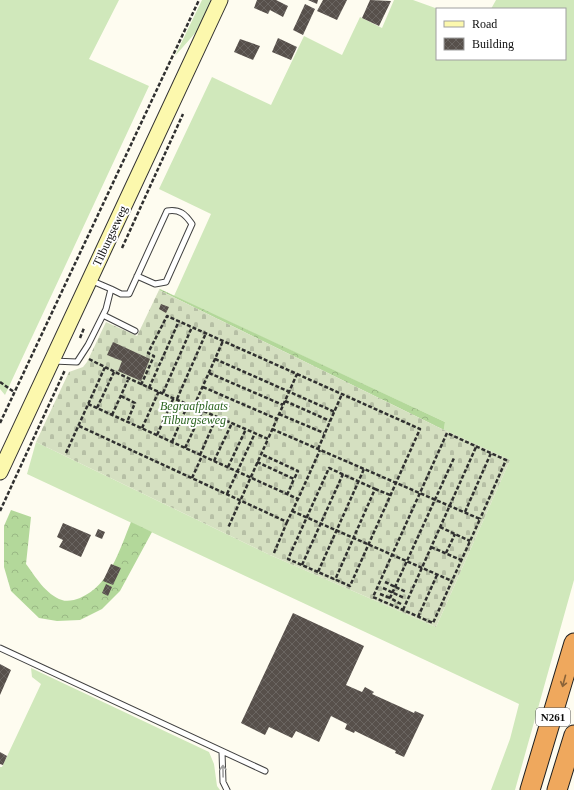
<svg xmlns="http://www.w3.org/2000/svg" width="574" height="790" font-family="'Times New Roman',serif">
<defs>
<pattern id="forest-crowns" width="20" height="18" patternUnits="userSpaceOnUse"><rect width="20" height="18" fill="#b3d89a"/><path d="M2 6a3 3 0 1 1 6 0M12 15a3 3 0 1 1 6 0" fill="none" stroke="#99b884"/></pattern>
<pattern id="cemetery-stones" width="16" height="16" patternUnits="userSpaceOnUse"><rect width="16" height="16" fill="#d5e0c1"/><path d="M2 7V4a2 2 0 0 1 4 0v3zM10 15v-3a2 2 0 0 1 4 0v3z" fill="#b6bfa5"/></pattern>
<pattern id="building-cross-hatch" width="8" height="8" patternUnits="userSpaceOnUse"><rect width="8" height="8" fill="#57504b"/><path d="M0 0l8 8M0 8l8-8" fill="none" stroke="#6a6561"/></pattern>
</defs>
<rect width="100%" height="100%" fill="#fefcf0"/>
<path fill="#d0e8bb" d="M0 0H119L89 59 149 86 5 395 0 389Z
M202 0H212L197 31 175 56Z
M394 0H413L438 9 437 59H565V9H491L496 0H574V580L515 790H491L510 739 519 704 27 474 36 442 270 555 436 627 510 460 444 430 445 422 174 296 211 214 159 189 212 77 271 105 304 36 342 55 360 17 382 28Z
M31 668 209 752 214 764 217 786 220 790H0V767H2L41 684 32 677Z"/>
<path fill="url(#forest-crowns)" d="M160 289 445 422 444 430 159 290Z
M11 510 31 517 26 564C35 576 46 595 62 600 67 602 75 600 80 598 110 585 119 551 131 522L152 532 120 591 102 609 80 620 57 621 39 618 11 591 4 567V526Z"/>
<path fill="url(#cemetery-stones)" d="M159 290 444 430 510 460 436 627 270 555 36 442 69 372 83 367 87 362 106 322 137 336Z"/>
<path fill="url(#building-cross-hatch)" d="M257 0H276L288 6 283 17 270 10 268 14 254 8Z
M308 0H318L317 4Z
M323 0H347L337 20 317 11Z
M370 0 391 1 379 26 362 18Z
M305 4 315 9 303 35 293 30Z
M278 38 297 47 291 60 272 52Z
M240 39 260 46 253 60 234 52Z
M161 304 169 307 166 313 159 309Z
M113 342 150 359 141 381 118 371 122 361 107 355Z
M63 523 91 535 81 557 59 547 63 540 57 537Z
M98 529 105 532 102 539 95 536Z
M111 564 121 568 113 585 103 581Z
M106 584 112 587 108 596 102 593Z
M293 613 364 646 346 685 362 692 365 687 374 692 372 694 414 713 415 711 424 715 404 757 395 753 396 751 355 731 354 733 345 729 347 724 331 716 319 742 296 731 292 738 269 727 265 735 241 723Z
M0 664 11 670 0 695Z
M0 752 7 756 3 765 0 764Z"/>
<g fill="none" stroke-linecap="round" stroke-linejoin="round">
<g stroke="#414141" stroke-width="7">
<path id="lane" d="M111 289 121 294H129L167 211C180 209 185 214 192 224L166 282 155 284 137 276
M103 315 135 331
M53 361 77 362 88 345 106 309 111 289 90 280
M0 648 265 771
M222 752 223 782 227 790"/>
</g>
<g stroke="#303030" stroke-width="17">
<path id="secondary" d="M0 472 220 0"/>
</g>
<g stroke="#1f1f1f" stroke-width="21">
<path id="highway" d="M530 790 574 643
M557 790 574 735"/>
</g>
<path stroke="#303030" stroke-width="2.5" stroke-dasharray="4 2" stroke-linecap="butt" d="M122 248 183 114
M80 338 84 328
M89 359C147 389 208 412 268 439L228 528
M215 359 335 412
M209 373 283 405
M297 374 420 429 350 586 318 572 364 469
M0 382 14 392
M141 385 154 356 148 353 167 316 297 374 268 439
M203 387 277 419
M149 388 179 321
M163 393 192 327
M121 396 135 403 127 422
M177 399 206 333
M285 401 330 421
M88 404 298 499 320 450
M194 406 223 341
M97 408 114 372
M279 414 324 433
M112 415 128 380
M0 423 199 0
M79 426 287 522 298 499
M142 428 159 391
M272 429C341 459 410 489 480 519L433 623 373 597 447 433 506 460 480 519
M157 435 174 397
M172 442 188 404
M185 448 203 410
M318 449 342 394
M66 453 105 367
M200 455 217 416
M214 461 232 423
M257 462 294 479 298 471 261 454
M228 467 246 429
M192 478 202 456
M375 489 390 495
M227 494 255 433
M287 495 294 479
M0 511 65 370
M292 511 452 581
M465 512 491 453
M440 527 470 541
M431 547 461 560
M274 553 287 522
M446 553 455 534
M302 565 343 474
M318 572 288 559 329 468 375 489 335 580
M385 582 406 592
M383 588 404 598
M380 594 390 598
M401 604 390 598 454 458
M403 610 476 447
M418 617 437 575"/>
<use href="#lane" stroke="#fff" stroke-width="5"/>
<use href="#secondary" stroke="#fcf8ad" stroke-width="15"/>
<use href="#highway" stroke="#efa85d" stroke-width="19"/>
</g>
<defs><path id="oneway-shaft" d="M-6 0H5M1.5-3L5.5 0L1.5 3" fill="none" stroke-width="1.6" stroke-linecap="round" stroke-linejoin="round"/></defs>
<use stroke="#8a6339" href="#oneway-shaft" transform="translate(564 681) rotate(105)"/>
<use stroke="#9f9f9f" href="#oneway-shaft" transform="translate(223 771) rotate(-91)"/>
<g text-anchor="middle" stroke-width="4" stroke-linejoin="round" paint-order="stroke">
<rect fill="#fff" stroke="#565656" stroke-width="1" x="536" y="708" width="34" height="18" rx="3"/>
<g font-size="11" font-weight="bold" fill="#0e0e0e">
<text x="553" y="721">N261</text>
</g>
<g font-size="12" fill="#0e0e0e" stroke="#fff">
<text transform="translate(110 236) rotate(-65)" y="4">Tilburgseweg</text>
</g>
<g font-size="12" font-style="italic" fill="#2b6420" stroke="#fff">
<text x="194" y="410">Begraafplaats<tspan x="194" dy="14">Tilburgseweg</tspan></text>
</g>
</g>
<rect x="436" y="8" width="130" height="52" fill="#ffffff" stroke="#9f9f9f"/>
<rect x="444" y="21" width="20" height="6" fill="#fcf8ad" stroke="#9f9f9f"/>
<text x="472" y="28" font-size="12" fill="#0e0e0e">Road</text>
<rect x="444" y="38" width="20" height="12" fill="url(#building-cross-hatch)" stroke="#9f9f9f"/>
<text x="472" y="48" font-size="12" fill="#0e0e0e">Building</text>
</svg>
